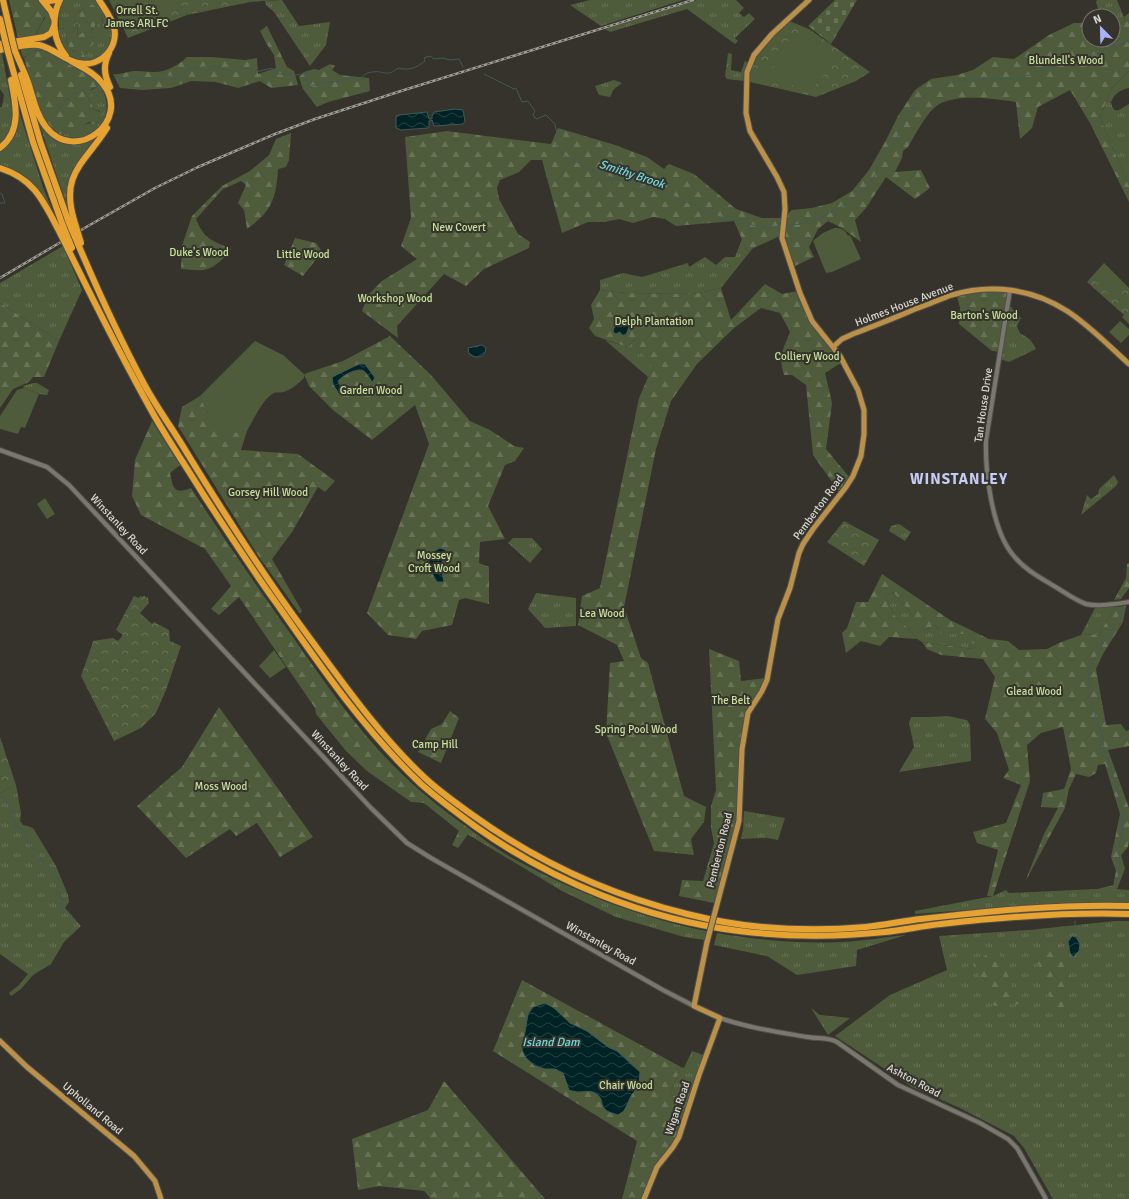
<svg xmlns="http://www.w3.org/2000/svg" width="1129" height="1199" font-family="Signika,sans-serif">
<defs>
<pattern id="grass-tufts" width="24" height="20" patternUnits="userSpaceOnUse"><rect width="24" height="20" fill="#4f5c3b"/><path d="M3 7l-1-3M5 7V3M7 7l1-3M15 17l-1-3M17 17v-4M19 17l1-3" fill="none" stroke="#687356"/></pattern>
<pattern id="forest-firs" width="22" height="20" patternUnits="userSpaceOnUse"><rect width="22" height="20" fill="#4f5c3b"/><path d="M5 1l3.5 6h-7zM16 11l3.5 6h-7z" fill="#687356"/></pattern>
<pattern id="cemetery-stones" width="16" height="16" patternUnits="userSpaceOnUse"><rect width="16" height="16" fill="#4f5c3b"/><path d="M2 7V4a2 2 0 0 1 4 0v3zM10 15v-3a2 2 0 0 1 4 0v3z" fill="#687356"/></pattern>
<pattern id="park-crowns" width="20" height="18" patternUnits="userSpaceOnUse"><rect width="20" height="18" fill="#4f5c3b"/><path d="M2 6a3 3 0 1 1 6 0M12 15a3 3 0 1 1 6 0" fill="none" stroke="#687356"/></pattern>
<pattern id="water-waves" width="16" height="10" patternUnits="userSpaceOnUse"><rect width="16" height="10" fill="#002425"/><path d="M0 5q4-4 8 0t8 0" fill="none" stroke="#254344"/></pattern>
</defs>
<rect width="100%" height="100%" fill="#35332b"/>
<path fill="url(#grass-tufts)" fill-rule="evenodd" d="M33 0H39C42 3 45 6 48 10 54 18 54 31 43 35 40 36 37 36 34 37L45 18Z
M63 0H96C102 9 110 20 112 31 113 35 112 39 110 43 101 73 58 64 59 32H66L67 35 66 40C68 47 73 54 81 52L83 53 84 59 87 53 83 48 94 44 91 29 77 35 78 26 77 24 72 33H70L64 28 59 29V11ZM83 2C94 9 107 14 102 29L100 24 97 22 94 30 78 12 83 9Z
M282 0 299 26 330 22 326 45 310 66 274 12 266 5 265 1Z
M590 0H683L601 26 570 5Z
M697 0H736L744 8 739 13 744 17 749 13 755 19 735 38 738 41 735 44 687 9 610 32 605 29Z
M1097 0H1117L1125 20 1121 23 1113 24V16H1100L1096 2Z
M35 47 44 48 84 72 61 65 45 51 29 50 30 54 23 58 20 48Z
M0 52 2 53 13 115C12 127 9 136 0 145V107H2L4 95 0 89Z
M728 53 732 54 731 70 741 72 745 61 747 62 744 81 727 79 725 76Z
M1129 71V88C1120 90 1115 93 1111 102 1114 117 1121 108 1129 104V186L1100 118 1111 89Z
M614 80 622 83 614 89 610 97 599 95 595 86Z
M100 85C119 116 95 148 60 135 73 133 84 121 96 123L99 119 100 111 94 110 91 102 88 98 90 91Z
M17 105 43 187 55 217C38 186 34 179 0 165V151L6 147Z
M35 111 52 136 88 141 101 132 75 168 69 212Z
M742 239 747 251 753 248 721 288 693 294 627 293 600 290V280L623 273 642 277 688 263 689 267 705 257 716 265 725 257H735Z
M63 246 82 290 59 341 0 303V283Z
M1008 304 1021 318 1017 326C1021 337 1020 332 1028 338 1031 340 1034 345 1036 349L1009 362 999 359Z
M605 340 627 347 634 340 653 368 648 377Z
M33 383H37L49 390 47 395 39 394 24 388 23 386Z
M1114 475 1118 482 1116 486 1081 515 1087 495 1091 499 1098 494 1099 489Z
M899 524 911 532 905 541 889 531 891 526Z
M513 538H532L542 549 530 563 508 543Z
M893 592 914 617 923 631 935 625 941 634H964L981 645 973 649 922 642 917 639 907 627 895 616 885 596Z
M536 593 576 598V626L545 628 528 609Z
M1111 606 1115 607 1099 634 1081 635 1095 608Z
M947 716 967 720 970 725 971 761 899 772 914 747 909 723 911 717H929Z
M16 785 21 813 20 821 23 825 33 828 56 866 68 895 69 902 65 908 81 926 64 942 51 964 33 975 21 989 11 996 9 993 19 985 28 974 0 954V793Z
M744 811 785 818 778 840 767 838 741 839 743 829Z
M471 830C485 840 499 851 514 859 575 892 638 917 706 931L705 940 684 937 616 917 562 891 467 834Z
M1114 885 1117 889 1129 890V902L1020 906 915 914V911L993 896 1006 890 1009 893 1097 889Z
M1115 921H1129V1199H1053L1024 1148 1014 1136 960 1108 912 1087 835 1036 890 995 947 970 939 936 1029 930Z
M717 933C758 940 801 944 842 942 864 941 885 937 906 935L857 950 856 966 797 975 767 956 714 945Z
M811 1008 820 1015 850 1018 828 1035Z
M692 1051 706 1056 689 1103 670 1094 681 1067 684 1068Z"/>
<path fill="url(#forest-firs)" d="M9 0H34L36 3 43 5C49 17 39 26 34 37L18 38Z
M83 0C97 4 104 15 103 30L100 24 97 23 95 26 97 30H94L85 20 78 15V12L83 9Z
M1129 13V71L1111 89 1100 118 1129 186V202L1090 123 1070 90 1038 107 1032 128 1020 139 1016 102C994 99 951 92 934 108 923 119 915 135 908 147L903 151 902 158 895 172 921 170 930 188 915 199 886 177 866 208 855 220 861 242 842 228 828 221 818 229 809 247 814 257 795 266 782 239 788 213 792 210 812 208 832 203 852 191 869 170 885 142 898 116 915 90 931 79 957 75 973 70 993 57 1014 59 1049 35 1074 23H1089V40H1113V24L1121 23 1125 20 1124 17Z
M77 24H78L77 35 82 33 84 29H91L94 44 87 49H84L87 53 84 59 81 57 83 53H78L70 49 66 40 67 35 66 33 59 32V29L66 28 70 33H72Z
M267 26 287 67 294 71 298 85 271 88 260 81 238 88 216 82 191 81 171 88 142 90 120 88 113 74C119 75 122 73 128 72 136 70 145 72 153 72 165 73 179 65 187 57H211L245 60 257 58 258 74 276 68 274 55 266 43 260 31Z
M28 50 45 51 61 64 67 63 93 77 100 85 90 90 92 95 88 98 91 102 94 110 104 113 96 123 93 124 90 122C86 123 83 126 79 129 73 132 67 134 60 135 38 122 31 82 24 58L30 54Z
M330 64 335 66 332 70 340 75 369 78 370 91 328 102 317 107 303 89 299 77 304 72 314 69 319 70Z
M558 128 615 145 647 157 664 169 669 164 694 174 736 209 762 218H784L782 235 747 251 734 221 676 226 665 219 653 217 633 223 619 219 605 222H588L562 233 542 160H531L519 172 500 180 497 188 499 199 518 234 530 242 529 248 484 269 466 286 444 274 397 326 398 338 362 311 368 295 382 281 417 259 401 246 411 218 405 137 447 131 551 144Z
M291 133 289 160 286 167 278 169C276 199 272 211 247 229L244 210 238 203 246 185 241 181 223 189 196 219C204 239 211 240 231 249 226 256 216 267 207 269 199 272 190 269 181 269L182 246 192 216 222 186 250 171 269 155 276 139Z
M295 238 316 243 321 250V253L303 276 284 265Z
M765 284 782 294 798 291 810 321 841 363 825 373 832 403 826 449 850 478 840 493 813 455 806 385 792 375H784C778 356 783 350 790 332L780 313 761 308 734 328 697 364 671 401 656 449 624 607 641 658 648 663 684 796 706 807 704 822 691 839 694 855 654 851 606 733 610 663 624 661 617 645 578 625 582 596 600 588 639 398 652 368 634 340 627 347 595 336 589 328 594 319 591 305 600 290 627 293 693 294 721 288 731 320Z
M985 290 1012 292 1002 352 992 351 959 324 960 308 957 296Z
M0 303 59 341 44 377H33L29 382 13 389 0 408Z
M390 336 431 375 470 421 490 430 514 446 524 448 515 461 505 465 488 506 505 539 480 542 479 563 489 567V604L465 598 459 600 452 625 422 631 416 639 388 635 367 613 429 444 415 405 372 440 333 410 309 386 304 374 343 361Z
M200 396 208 414 227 432 247 431 241 450 298 454 335 481 325 492 318 487 292 532 272 559 302 611 300 614 259 557 178 426 182 407Z
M152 421 180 465 170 473C173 488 174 495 191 488 227 543 264 597 302 650 333 694 364 738 403 775 424 795 447 813 471 830L458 848 452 845 459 831 424 803 411 802 367 771 346 751 316 714 315 708 239 597 219 615 211 609 231 586 205 549 141 515 132 496 135 460Z
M1129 563V588L1121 599 1114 600 1126 578 1127 564Z
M882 574 950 620 989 639 1008 641 1019 650 1047 649 1061 642 1081 635 1099 634 1115 607 1126 606 1123 622 1103 654 1096 669 1106 725 1121 724 1126 731 1129 730V746L1108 750 1129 808V841L1128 847 1121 855 1125 869 1117 889 1113 887 1116 871 1111 857 1120 814 1105 764 1098 765 1096 773 1089 777 1076 774 1069 789 1065 808 1025 882 1044 834 1058 808 1041 807 1043 793 1064 789 1071 769 1063 727 1041 733 1027 745 1030 781 993 896H987L998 850 977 843 973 832 1006 823 1021 785 1003 778 1009 770 997 733 985 719 995 677 983 659 941 655 927 649 922 642 973 649 980 645 968 642 964 634H941L935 625 923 631 914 628V617L893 592 885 596 895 616 907 627 917 639 889 637 880 646 861 641 846 653 842 633 847 628 856 602H868Z
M709 649 739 661 741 681 765 678C762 688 755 695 750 704 746 712 744 720 742 729L738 820 714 903 679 896 682 880 703 881 714 843 711 828V806L716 790Z
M219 707 313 837 280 857 257 823 236 836 230 829 186 858 137 806 182 767Z
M450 711 459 718 441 763 418 752 431 729 442 724Z
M1060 945 1071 970 1068 1013 1057 1016 1036 958Z
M997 947 1019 1004 994 1006 973 964Z
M522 980 681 1067 670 1094 689 1103 681 1138 660 1165 643 1199H622L637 1141 493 1051Z
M444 1081 545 1199H431L424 1191 379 1186 358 1190 352 1139 428 1110Z"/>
<path fill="url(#cemetery-stones)" d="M835 0H857L831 44 808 26Z"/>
<path fill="url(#park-crowns)" d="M109 0H275L250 2 187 15 128 38Z
M789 21 809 29 870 72 856 81 816 97 750 82V69L758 53Z
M1104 263 1129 288V324L1122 317 1124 315 1087 282Z
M844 521 879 540 864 566 827 542Z
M144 595 146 598 147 597 148 598 149 603 140 613 152 624 154 622 169 630 170 641 181 646 166 690 156 713 141 728 114 741 81 676 93 642 92 641 113 638 118 641 123 635 116 630 134 596 139 598 140 596 143 597Z
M0 737 16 785 0 793Z"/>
<path fill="#4f5c3b" d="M116 0H144L152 18 130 29Z
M148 0H175L179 8 157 18Z
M800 35C810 36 833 45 833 57 833 63 827 71 823 76 819 81 816 86 810 88 803 89 795 86 789 84 775 80 773 71 774 58 780 48 788 37 800 35Z
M758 64 773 66 771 81 756 79Z
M834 228C841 228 845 229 848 236L850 235 861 259 832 272 826 273 813 241 823 233Z
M1106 266 1123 283 1111 296 1093 279Z
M1120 321 1129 329V335L1121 343 1109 332Z
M255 341 283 355 304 374V378C298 384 291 390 283 392 280 393 277 392 274 393 263 398 253 421 247 431 241 432 234 433 228 432 212 429 206 409 200 396Z
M24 388 39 394 25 428 21 427 18 434 0 429V416L17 390Z
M45 498 55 514 47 519 37 504Z
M274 650 286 667 270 678 259 666Z"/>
<path fill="url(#water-waves)" stroke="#415a59" d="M455 109 463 110 465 121 463 124 434 126 432 120 429 121V127L428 128 401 130 396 128V116L399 115 427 112 429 119H432V116L434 112Z
M621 318H627L632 322 629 327 626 335H622L620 332 616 334 613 332 614 328Z
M482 345 486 348C485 357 477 360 469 354L468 348Z
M359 364H365L375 378 372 382C365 370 363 367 349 373 345 375 342 377 338 381L343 391 339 394 333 384 332 377Z
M440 548 446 550 441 567 444 582H437C429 568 422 557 440 548Z
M1072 936 1076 937 1080 944 1079 951 1073 957 1070 953 1068 942Z
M545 1003 554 1008 570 1023 587 1031 608 1047 617 1051 640 1072 639 1087 632 1094 624 1111 618 1115C594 1109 608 1101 595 1093 589 1090 584 1092 579 1092 576 1092 572 1091 569 1090L563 1073 555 1069H545L535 1066 526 1058 522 1050 528 1014 533 1007Z"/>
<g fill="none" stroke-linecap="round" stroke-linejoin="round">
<path stroke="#415a59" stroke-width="1" d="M484 74 514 89 516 88 522 102 528 101 535 111 533 115 535 118 537 119 546 115 555 124 557 134 556 145 560 152 566 157 604 175 664 192 717 216 764 228 780 226
M993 79H1018L1065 62 1080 60 1092 56 1108 48 1129 41
M118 81V79L132 76 133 78 147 79 150 81 155 79 164 80 167 76H172L176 78 182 76 188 70 193 68 216 66 226 70 235 71 250 67 256 72 272 68 275 73C285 75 294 76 304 74L310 87C320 82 328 82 338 81 342 81 346 78 350 79 353 79 356 81 359 79 365 76 364 73 372 72 385 70 386 78 398 68 409 71 416 68 425 61L424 58 430 56 434 59 443 58 450 60 459 59 463 67
M56 112C63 101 75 90 89 89L93 93 101 91
M0 193 2 194 5 203H0
M786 226C794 225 803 224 810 221 830 215 864 196 874 177 877 173 877 167 880 163 884 155 891 149 895 141 898 136 899 131 902 127 910 112 921 96 935 88 946 81 979 79 992 79
M0 796C12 801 15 814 15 826L24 829 27 841 38 854 52 875 56 877V882L61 895 63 910 67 913 76 924
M1116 884 1120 872 1119 847 1124 814 1109 762 1104 750 1102 735 1089 696 1088 682 1089 670 1104 642 1112 631 1122 609
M1075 928V921"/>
<g stroke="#524f49" stroke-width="6">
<path id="minor" d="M1010 290 986 440C985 472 992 530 1013 555 1024 569 1039 577 1054 586 1064 592 1075 600 1086 604 1098 607 1117 604 1129 602
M0 450 47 467 69 485 371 808 407 843 431 858 663 990 694 1006
M720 1018C749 1028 778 1032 807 1037 818 1039 828 1037 837 1042L898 1085 980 1123 1008 1139 1017 1148 1046 1199"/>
</g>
<g stroke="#524f49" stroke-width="7">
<path id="major" d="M833 347 842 339 853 334C874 326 895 318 915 309 928 305 940 299 952 295 991 283 1033 289 1067 311 1089 325 1109 346 1129 364
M715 912 739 821 742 749 748 713 762 691 767 680 778 619 790 588 799 553 803 544 813 529 846 487 853 476 861 456 864 434V410L858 390 840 356 812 321 800 293 782 238 785 209 784 192 777 177 750 131 746 113 747 72 754 55 772 34 809 0
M0 1041 27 1067 134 1156 155 1181 161 1199
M644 1199 657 1167 673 1147 679 1137 699 1075 720 1018 694 1006 707 942"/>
</g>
<g stroke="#524f49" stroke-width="8">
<path id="highway" d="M3 0 12 39
M42 0 51 11 54 19
M44 0 49 1 56 0
M60 0C51 18 53 41 66 56
M0 19 5 40
M0 44 44 37 51 33 54 26
M0 50C12 48 27 43 39 45 53 48 64 60 78 63 100 68 119 48 114 27 111 17 104 8 99 0
M15 51C19 61 24 71 28 82 33 97 36 114 46 127 76 165 132 120 103 84 95 73 83 68 71 61
M8 52 33 142 63 226
M109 53C103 65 104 75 110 87
M21 75 40 141 69 223
M0 148C22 131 16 104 11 80
M0 168C33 178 43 200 58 229
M74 220C60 173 85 163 107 128
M78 244C98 291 119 337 143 382 156 407 173 429 187 453 225 515 263 575 306 633 343 683 379 735 425 778 440 792 457 804 474 816 538 862 610 895 687 914 711 920 737 925 762 927 796 930 832 930 866 927 885 925 903 921 921 919 990 911 1060 904 1129 906
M68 249C96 306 124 362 155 417 170 443 187 468 203 494 227 531 251 568 277 604 321 667 365 731 421 784 438 799 457 813 476 827 554 882 644 919 739 931 787 937 837 937 885 932 904 930 922 926 941 924 1003 917 1067 912 1129 914"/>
</g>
<use href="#minor" stroke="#7a776e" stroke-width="4"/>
<use href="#major" stroke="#bb914a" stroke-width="5"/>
<use href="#highway" stroke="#e6a332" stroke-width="6"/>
<g stroke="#a09e98" stroke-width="2.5">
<path id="rail" d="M0 278 88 226 155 188 198 167 275 134 315 119 401 91 693 0"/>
</g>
<use href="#rail" stroke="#35332b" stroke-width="1" stroke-dasharray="3" stroke-linecap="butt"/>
<g stroke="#524f49" stroke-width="7" stroke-linecap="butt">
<path id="major-bridge" d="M707 942 715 912"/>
</g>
<g stroke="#524f49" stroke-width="8" stroke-linecap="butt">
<path id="highway-bridge" d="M12 39 15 51
M5 40 8 52
M74 220 81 243
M69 223 78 244
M63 226 72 248
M58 229 68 249"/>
</g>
<use href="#major-bridge" stroke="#bb914a" stroke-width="5"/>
<use href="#highway-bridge" stroke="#e6a332" stroke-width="6"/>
</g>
<g text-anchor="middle" stroke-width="4" stroke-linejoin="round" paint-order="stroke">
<g font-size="11" fill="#c8e39c" stroke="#35332b">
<text x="137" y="14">Orrell St.<tspan x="137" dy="13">James ARLFC</tspan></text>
<text x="1066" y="64">Blundell's Wood</text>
<text x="459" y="231">New Covert</text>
<text x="199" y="256">Duke's Wood</text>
<text x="303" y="258">Little Wood</text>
<text x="395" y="302">Workshop Wood</text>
<text x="984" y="319">Barton's Wood</text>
<text x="654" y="325">Delph Plantation</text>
<text x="807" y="360">Colliery Wood</text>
<text x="371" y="394">Garden Wood</text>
<text x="268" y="496">Gorsey Hill Wood</text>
<text x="434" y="559">Mossey<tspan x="434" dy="13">Croft Wood</tspan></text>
<text x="602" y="617">Lea Wood</text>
<text x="1034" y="695">Glead Wood</text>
<text x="731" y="704">The Belt</text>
<text x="636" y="733">Spring Pool Wood</text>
<text x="435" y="748">Camp Hill</text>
<text x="221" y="790">Moss Wood</text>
<text x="626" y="1089">Chair Wood</text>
</g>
<g font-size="11" fill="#dad8d3" stroke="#35332b">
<text transform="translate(904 304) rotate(-21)" y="4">Holmes House Avenue</text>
<text transform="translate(983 405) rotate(-82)" y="4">Tan House Drive</text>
<text transform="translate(818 507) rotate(-54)" y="4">Pemberton Road</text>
<text transform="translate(119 524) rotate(47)" y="4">Winstanley Road</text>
<text transform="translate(340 760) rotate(47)" y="4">Winstanley Road</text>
<text transform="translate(719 850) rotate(-76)" y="4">Pemberton Road</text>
<text transform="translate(601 943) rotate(29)" y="4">Winstanley Road</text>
<text transform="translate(914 1080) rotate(28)" y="4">Ashton Road</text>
<text transform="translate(93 1108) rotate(40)" y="4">Upholland Road</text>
<text transform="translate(677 1108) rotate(-71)" y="4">Wigan Road</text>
</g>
<g font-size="12" font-style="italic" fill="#71dade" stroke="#35332b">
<text transform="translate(632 174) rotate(18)" y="4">Smithy Brook</text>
<text x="551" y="1046">Island Dam</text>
</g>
<g font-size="15" font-weight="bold" letter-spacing="1" fill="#c7ccf7" stroke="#35332b">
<text x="959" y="484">WINSTANLEY</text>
</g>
</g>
<g transform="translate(1101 28) rotate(337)"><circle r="19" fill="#35332b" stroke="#77756e"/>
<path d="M0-3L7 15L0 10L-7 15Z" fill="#aab0fb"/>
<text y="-6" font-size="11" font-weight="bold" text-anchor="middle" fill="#dad8d3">N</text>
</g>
</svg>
